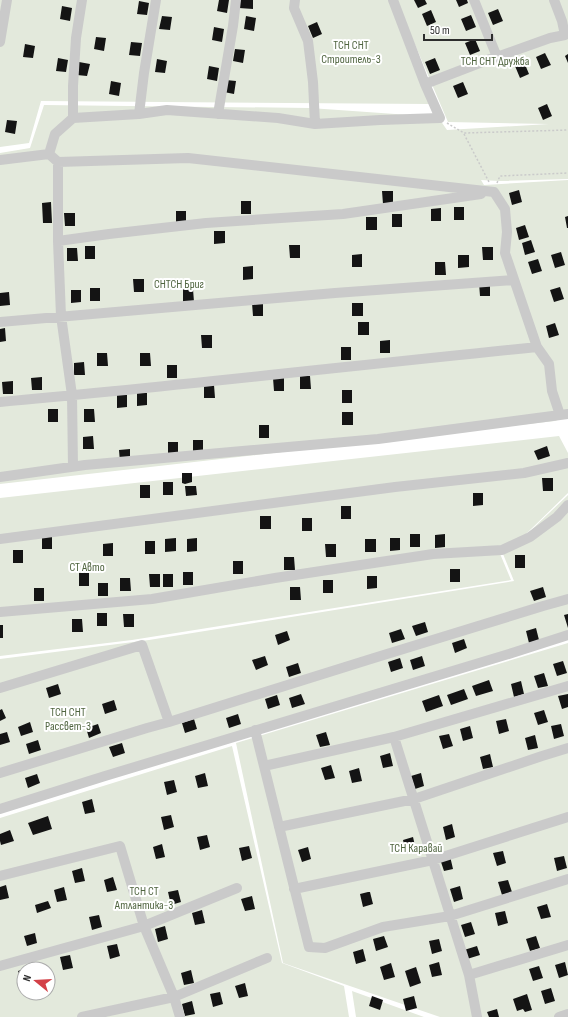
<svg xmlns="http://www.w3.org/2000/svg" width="568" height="1017" font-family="'Sofia Sans Condensed',sans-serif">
<rect width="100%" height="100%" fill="#fff"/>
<path fill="#e3e9dc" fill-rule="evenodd" d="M0 0H389L430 104 41 101 29 143 0 147Z
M396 0H568V179L499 181 481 180 484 185 568 180V416L555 421 0 484V153L30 148 44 105 310 108 438 117 447 130 549 124 448 122Z
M559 436 568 453V493L526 534 498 549 511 580 132 640 0 656V498Z
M568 495V638L0 811V659L149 640 514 581 501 549 527 534Z
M568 643V1017H440L283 963 236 743Z
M232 746 282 963 344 986 349 1017H0V818ZM24 969H48V993H24Z
M352 991 424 1017H356Z"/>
<path fill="#141414" d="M219 0H229L227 13 217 11Z
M239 0H253V9L239 8Z
M414 0H425L427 4 418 8Z
M456 0H467L468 3 459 7Z
M139 1 149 3 147 15 137 14Z
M62 6 72 8 70 21 60 19Z
M498 9 503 21 493 25 488 13Z
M431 10 436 22 427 26 422 14Z
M471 15 476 27 466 31 461 19Z
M162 16 172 17 170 30 159 29Z
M246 16 256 18 254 31 244 29Z
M317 22 322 34 313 38 308 26Z
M214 27 224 29 222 42 212 40Z
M96 37 106 38 104 51 94 49Z
M475 39 480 51 470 55 465 43Z
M131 42 142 43 140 56 129 55Z
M25 44 35 46 33 58 23 57Z
M235 49 245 50 243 63 233 61Z
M545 53 551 65 541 69 536 57Z
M568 54V63L565 56Z
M58 58 68 60 66 72 56 71Z
M435 58 440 70 430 74 425 62Z
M157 59 167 61 165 73 155 72Z
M79 62 90 64 87 76 77 75Z
M524 62 529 74 520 78 515 66Z
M209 66 219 68 217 81 207 79Z
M226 80 236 81 234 94 224 92Z
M111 81 121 83 119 96 109 94Z
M463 82 468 94 458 98 453 86Z
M547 104 552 116 543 120 538 108Z
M7 120 17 121 15 134 5 132Z
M519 190 522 202 512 205 509 193Z
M382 191H393V204H383Z
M241 201H251V214H241Z
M51 202 52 223H43L42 203Z
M454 207H464V220H454Z
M441 208V221H431V209Z
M176 211H186V224H176Z
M64 213H75V226H65Z
M392 214H402V227H392Z
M568 216V228H567L565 217Z
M366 217H377V230H366Z
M525 225 529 237 519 240 516 228Z
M214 231H225V243L214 244Z
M531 240 535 252 525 255 522 243Z
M289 245H300V258H290Z
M85 246H95V259H85Z
M482 247H493V260H483Z
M67 248H77L78 261H67Z
M561 252 565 265 555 268 551 255Z
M362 254V267H352V255Z
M458 255H469V267L458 268Z
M538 259 542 271 532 274 528 262Z
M435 262H445L446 275H435Z
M253 266V279L243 280V267Z
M133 279H144V292H134Z
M479 283H490V296H480Z
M560 287 564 299 554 302 550 290Z
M90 288H100V301H90Z
M183 289H193L194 302H183Z
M71 290H81V302L71 303Z
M9 292 10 305 0 306V293Z
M252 303H263V316H253Z
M352 303H363V316H352Z
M358 322H369V335H358Z
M555 323 559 335 549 338 546 326Z
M5 328 6 341 0 342V329Z
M201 335H212V348H202Z
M390 340V353H380V341Z
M341 347H351V360H341Z
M97 353H107L108 366H97Z
M140 353H150L151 366H140Z
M84 362 85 375H74V363Z
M167 365H177V378H167Z
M300 376H310L311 389H300Z
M42 377V390H32L31 378Z
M273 378H284V391H274Z
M13 381V394H3L2 382Z
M204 385H214L215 398H204Z
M342 390H352V403H342Z
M137 393H147V405L137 406Z
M117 395H127V407L117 408Z
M48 409H58V422H48Z
M84 409H94L95 422H84Z
M342 412H353V425H342Z
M259 425H269V438H259Z
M93 436 94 449H83V437Z
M193 440H203V453H193Z
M168 442H178V455H168Z
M547 446 550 456 538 460 534 451Z
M130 449V462H120L119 450Z
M182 473H192V482L185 484 182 483Z
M542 478H553V491H543Z
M163 482H173V495H163Z
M140 485H150V498H140Z
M185 486H196L197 495 186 496Z
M473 493H483V505L473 506Z
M341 506H351V519H341Z
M260 516H271V529H260Z
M302 518H312V531H302Z
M410 534H420V547H410Z
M445 534V547L435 548V535Z
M42 536H52V549H42Z
M176 538V551L165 552V539Z
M197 538V551L187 552V539Z
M390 538H400V550L390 551Z
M365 539H376V552H365Z
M145 541H155V554H145Z
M113 543V556H103V544Z
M325 544H336V557H326Z
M13 550H23V563H13Z
M515 555H525V568H515Z
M284 557H294L295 570H284Z
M233 561H243V574H233Z
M450 569H460V582H450Z
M183 572H193V585H183Z
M79 573H89V586H79Z
M149 574H160V587H150Z
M163 574H173V587H163Z
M367 576H377V588L367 589Z
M120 578H130L131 591H120Z
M323 580H333V593H323Z
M98 583H108V596H98Z
M290 587H300L301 600H290Z
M543 587 546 597 534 601 530 591Z
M34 588H44V601H34Z
M97 613H107V626H97Z
M123 614H134V627H124Z
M568 614V628L564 615Z
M72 619H82L83 632H72Z
M425 622 428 632 416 636 412 626Z
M0 625H3V638H0Z
M536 628 539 640 529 643 526 631Z
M401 629 405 639 392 643 389 633Z
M287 631 290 640 278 645 275 635Z
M464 639 467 648 455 653 452 643Z
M265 656 268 665 256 670 252 660Z
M422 656 425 666 413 670 410 660Z
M400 658 403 668 391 672 388 662Z
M563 661 567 673 557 676 553 664Z
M298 663 301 673 289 677 286 667Z
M544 673 548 686 538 688 534 676Z
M489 680 493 691 476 696 472 686Z
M521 681 524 694 514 697 511 684Z
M58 684 61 694 49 698 46 688Z
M464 689 468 699 451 705 447 695Z
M301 694 305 704 292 708 289 698Z
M568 694V707L562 709 558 696Z
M277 695 280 705 268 709 265 699Z
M439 695 443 706 426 712 422 701Z
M114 700 117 710 105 714 102 704Z
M2 709 6 718 0 721V710Z
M544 710 548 722 538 725 534 713Z
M238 714 241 724 229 728 226 718Z
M194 719 197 729 185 733 182 723Z
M506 719 509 731 499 734 496 721Z
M30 722 33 732 21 736 18 727Z
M98 724 101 733 89 738 86 728Z
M561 724 564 736 554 739 551 726Z
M470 726 473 738 463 741 460 729Z
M7 732 10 742 0 745V734Z
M326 732 330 745 320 747 316 735Z
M449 734 453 746 443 749 439 736Z
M535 735 538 748 528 750 525 738Z
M38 740 41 750 29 754 26 744Z
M122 743 125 753 113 757 109 747Z
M390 753 393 766 383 768 380 756Z
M490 754 493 767 483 769 480 757Z
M331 765 335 778 325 780 321 768Z
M359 768 362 781 352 783 349 771Z
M205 773 208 786 198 788 195 776Z
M421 773 424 786 415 789 411 776Z
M37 774 40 783 28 788 25 778Z
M174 780 177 792 167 795 164 782Z
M92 799 95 812 85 814 82 802Z
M171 815 174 827 164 830 161 817Z
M48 816 52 829 33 835 28 823Z
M452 824 455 837 446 840 443 827Z
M10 830 14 841 1 845 0 841V834Z
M207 835 210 847 200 850 197 837Z
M413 837 416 850 406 853 403 840Z
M162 844 165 857 156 859 153 847Z
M249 846 252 858 242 861 239 848Z
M308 847 311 859 302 862 298 850Z
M503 851 506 863 497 866 493 853Z
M450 856 453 869 444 871 440 859Z
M564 856 567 868 557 871 554 858Z
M82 868 85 881 75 883 72 871Z
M113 877 117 890 107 892 104 880Z
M508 880 512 892 502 895 498 882Z
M6 885 9 898 0 900V887Z
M460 886 463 899 454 902 450 889Z
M64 887 67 900 57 902 54 890Z
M178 890 181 902 171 905 168 892Z
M368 892H370L373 904 363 907 360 894Z
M252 896 255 909 245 911 241 899Z
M48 901 51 908 37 913 35 905Z
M547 904 551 917 541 919 537 907Z
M202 910 205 923 195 925 192 913Z
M505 911 508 923 498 926 495 913Z
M99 915 102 927 92 930 89 917Z
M471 922 475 934 465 937 461 925Z
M165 926 168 939 158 942 155 929Z
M35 933 37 943 27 946 24 936Z
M384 936 388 947 376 951 373 939Z
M536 936 540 948 530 951 526 939Z
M439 939 442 951 432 954 429 941Z
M117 944 120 956 110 959 107 946Z
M477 946 480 955 467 959 464 950Z
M363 949 366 961 356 964 353 952Z
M70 955 73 968 63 970 60 957Z
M439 962 442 975 432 977 429 965Z
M565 962 568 975 559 978 555 965Z
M391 963 395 977 384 980 380 967Z
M33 966V969H24V979L21 980 18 971Z
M539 966 543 978 533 981 529 969Z
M416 967 421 983 410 987 405 971Z
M191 970 194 983 184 985 181 973Z
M245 983 248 996 239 998 235 986Z
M551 988 555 1001 545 1004 541 991Z
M220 992 223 1004 213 1007 210 994Z
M527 994 532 1010 525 1012 523 1009 517 1011 513 999Z
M372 996 383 1000 380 1010 369 1006Z
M414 996 417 1008 406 1011 403 999Z
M192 1001 195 1014 185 1016 182 1004Z
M497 1009 499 1017H489L487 1012Z"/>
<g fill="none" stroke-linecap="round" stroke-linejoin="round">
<path stroke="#cacaca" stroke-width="1.5" stroke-dasharray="2 2" stroke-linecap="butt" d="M447 123 464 133 568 130
M464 134 489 182
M497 183 500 176 568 173"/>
<path stroke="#cacaca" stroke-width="10" d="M295 0 294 8 308 41 313 82 315 124
M474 0 497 57
M0 42 7 0
M425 84 490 59 497 57 550 38 565 35 562 21 554 0
M139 114 144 73 156 0
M218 114 233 26 236 0
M73 118V86L76 38 82 0
M49 154 55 134 73 118 139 114 167 110 278 118 315 124 380 120 440 118 425 84 393 0
M0 160 49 154 58 162 188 158 494 192
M58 162V241L61 316 72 395 73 467
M494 192 505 209 507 232 505 253 537 347 549 364 552 391 560 415 568 414
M58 241 109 234 206 223 343 214 481 194
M0 322 335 293 514 280
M0 402C179 386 358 365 537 347
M0 477 85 465 378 439 560 415
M0 539 395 487 524 473 568 463
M0 612 152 599 275 578 433 554 502 550 530 537 557 517 568 505
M0 688 142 645 169 722
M255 730 309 947 325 948 383 927 450 916 568 879
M264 766 394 737
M0 773 147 728 169 722 374 658 543 606 568 599
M0 809 105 776 512 653 568 635
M279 827 414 799 542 756 568 748
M0 876 120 846 144 926 174 997 180 1017
M294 889 433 860 568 817
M0 966 144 926 237 888
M469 975 568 945
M82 1017 174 997 267 958
M477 1017 469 975 394 737 568 686
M559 1017 568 1014"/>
</g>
<g text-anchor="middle" stroke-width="4" stroke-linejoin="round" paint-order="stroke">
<g font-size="12" fill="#4f643f" stroke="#fff">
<text x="351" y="49">ТСН СНТ<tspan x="351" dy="14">Строитель-3</tspan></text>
<text x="495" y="65">ТСН СНТ Дружба</text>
<text x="179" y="288">СНТСН Бриг</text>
<text x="87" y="571">СТ Авто</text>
<text x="68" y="716">ТСН СНТ<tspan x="68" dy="14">Рассвет-3</tspan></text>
<text x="416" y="852">ТСН Каравай</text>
<text x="144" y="895">ТСН СТ<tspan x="144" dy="14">Атлантика-3</tspan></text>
</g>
</g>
<g transform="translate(36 981) rotate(288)"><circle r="19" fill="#ffffff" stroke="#ababab"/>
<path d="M0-3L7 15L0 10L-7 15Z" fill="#d34047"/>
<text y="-6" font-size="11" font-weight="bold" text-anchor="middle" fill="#2d2d2d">N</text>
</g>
<path d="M424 34v6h68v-6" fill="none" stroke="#2d2d2d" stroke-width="2"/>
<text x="430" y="34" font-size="12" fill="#2d2d2d" stroke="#ffffff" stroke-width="3" paint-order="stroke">50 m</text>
</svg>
